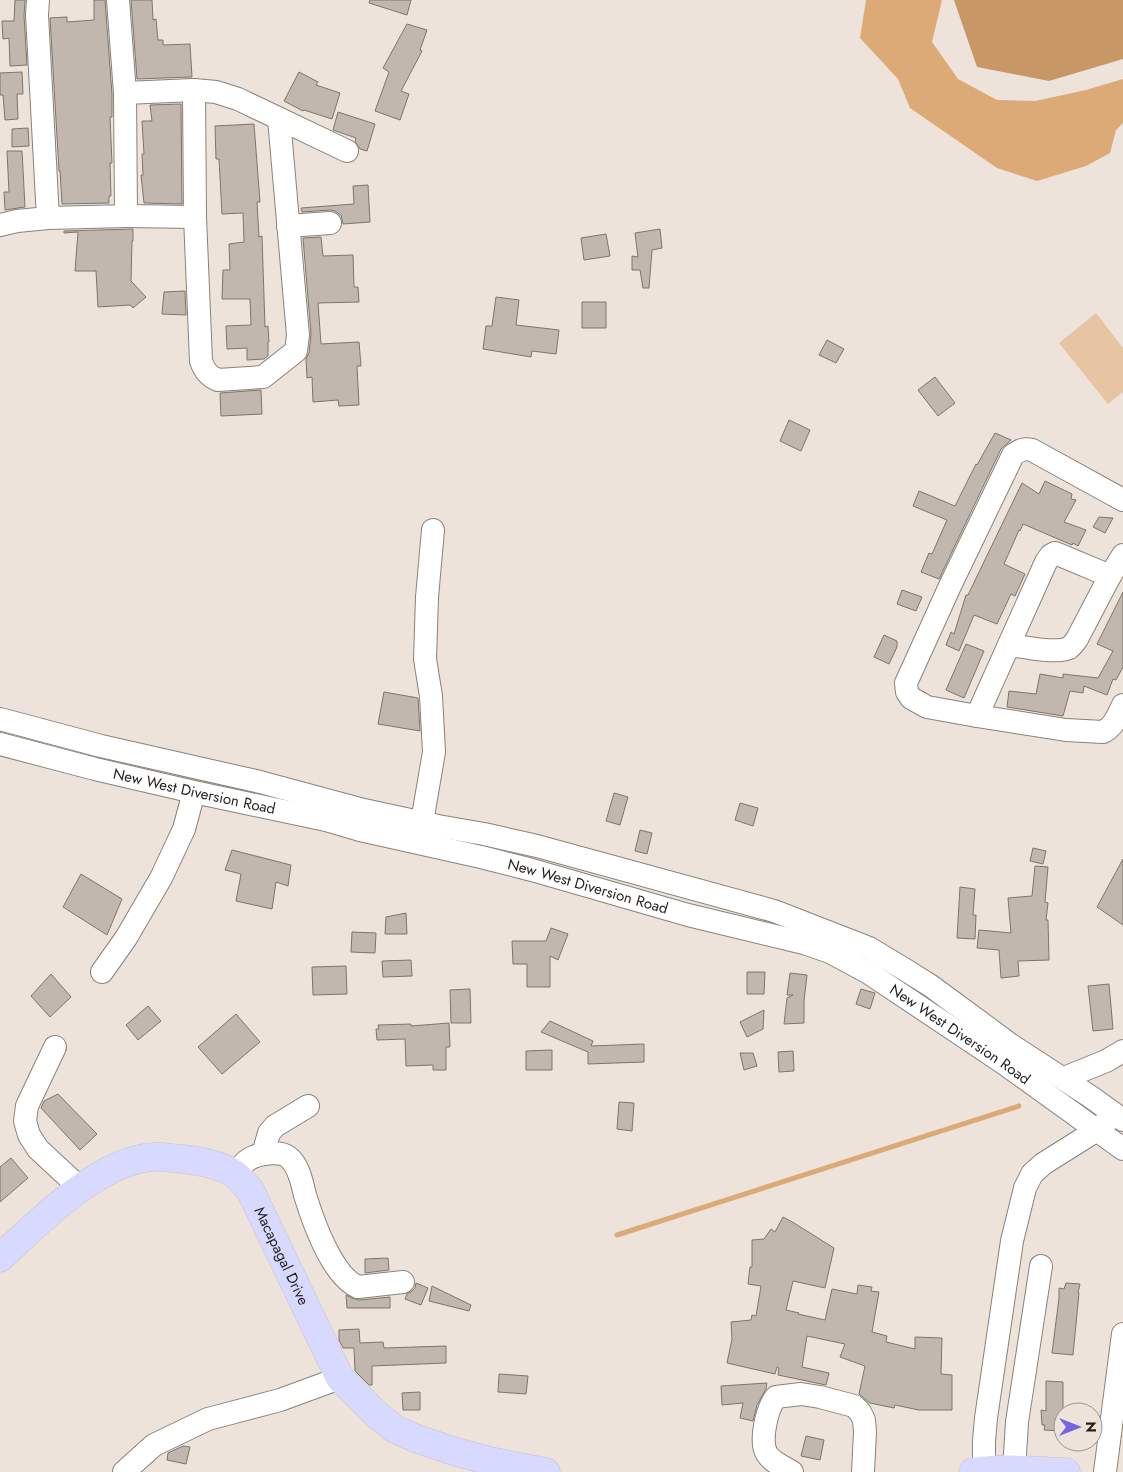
<svg xmlns="http://www.w3.org/2000/svg" width="1123" height="1472" font-family="Jost,sans-serif">
<rect width="100%" height="100%" fill="#ede3da"/>
<path fill="#e8c5a2" d="M1096 313 1123 348V392L1108 404 1059 343Z"/>
<path fill="#c79765" d="M954 0H1123V59L1049 81 977 67Z"/>
<path fill="#dbaa77" d="M866 0H942L932 42 958 79 997 100 1035 101 1086 90 1123 79V123L1116 130 1110 153 1086 166 1037 181 997 168 910 108 898 79 860 38Z"/>
<g fill="none" stroke-linecap="round" stroke-linejoin="round">
<path stroke="#dbaa77" stroke-width="5" d="M617 1235 1019 1106"/>
</g>
<path fill="#c1b7af" stroke="#7d756c" d="M15 0H25L24 16 27 65 10 66 9 38 3 39 2 21H14Z
M94 0H105L112 94V117H110L112 163H110L111 196H109V203L62 204 60 171H59L50 18 67 17V22L94 20Z
M131 0H152L153 20 156 19 158 40H163V45L190 44 192 77 137 79Z
M370 0H411L407 15 369 3Z
M407 24 427 30 420 50 422 51 401 91 409 94 400 120 375 111 389 72 383 68Z
M22 72 23 94H17L18 119 5 120 3 95H0V73Z
M299 72 318 82 316 85 340 93 332 119 304 110 303 111 284 101Z
M181 104 182 204 144 203 141 175H143L142 154H144L142 121H152L150 105Z
M338 112 375 124 367 151 360 149 355 141 356 138 333 130Z
M254 124 260 202H257L259 237 262 236 265 327 268 326 269 342H268V356L264 359 247 360V348L227 349 226 326 251 325 250 299H222L223 270H230L229 244 244 242 243 213 222 214 219 159H216L215 126Z
M28 128 29 146 12 147V129Z
M7 151H22L25 207 5 210 4 192H9Z
M368 185 370 222 343 224 341 215 335 211 330 210 302 212 301 208 354 204 353 186Z
M133 229V241H132L131 281 146 297 133 308 130 305 98 307 96 271H75L78 232 64 233V231Z
M660 229 662 248 652 250 649 288H643L640 270H632V256L638 257 635 233Z
M606 234 610 256 584 260 581 238Z
M321 237 323 256 353 255 354 287H358L359 302 318 303 321 344 359 342 361 366H357L359 405 339 406 338 400 313 402 312 377 307 378 306 359 309 353 311 334 303 238Z
M185 291 186 315 162 314 164 292Z
M496 297 519 300 516 325 559 330 556 354 532 351 531 357 483 349 486 326H492Z
M582 302H606V328H582Z
M827 340 844 349 836 363 819 355Z
M935 377 955 403 938 416 918 390Z
M261 390 262 414 221 416 220 393Z
M789 420 810 430 801 451 780 441Z
M995 433 1011 440 1001 449 939 579 921 572 929 553 932 554 947 520 913 506 919 491 955 506 976 464 977 465Z
M1045 481 1072 494 1071 499 1076 500 1064 522 1086 530 1078 546 1073 543 1072 545 1023 524 1020 531 1019 530 1004 564 1025 574 1015 596 1011 594 997 624 974 615 959 651 946 645 951 632 954 634 966 595H968L1022 483 1039 494Z
M1099 517 1113 518 1105 533 1093 527Z
M902 590 922 597 916 611 897 604Z
M1123 592V667L1116 680 1113 679 1107 695 1084 686 1083 693 1070 691 1063 716 1007 707 1009 691 1036 694 1040 674 1063 678V674L1098 678 1113 651 1097 644Z
M884 635 897 641V647L889 664 874 657Z
M966 644 984 651 964 698 946 690Z
M384 692 418 698 420 731 378 724Z
M614 793 628 797 620 825 606 821Z
M740 803 758 808 753 826 735 820Z
M640 830 652 833 647 854 635 851Z
M1033 848 1046 851 1043 864 1030 861Z
M232 850 291 865 288 886 276 882 272 909 236 901 241 874 225 870Z
M1123 859V925L1097 907Z
M1035 866 1048 867 1045 902 1048 903 1046 920H1048L1049 960 1018 961 1019 976 1001 978 999 950 977 948 979 930 1011 933 1008 898 1032 896Z
M81 874 122 899 107 935 63 907Z
M960 887 975 889 973 915H976L975 939 957 938Z
M406 913 407 934H385L386 917Z
M551 928 568 934 558 960 550 956V987H527V964H513L512 941H546Z
M352 932 376 933 375 953 351 952Z
M411 960 412 976 383 977 382 961Z
M346 966 347 994 313 995 312 967Z
M747 972H765L764 994H747Z
M790 973 807 975 804 1001V1023L784 1024 787 998 793 995H787Z
M51 974 71 997 50 1017 31 996Z
M1109 984 1113 1029 1093 1031 1088 986Z
M470 989 471 1023H451L450 990Z
M861 989 875 993 870 1009 856 1004Z
M148 1006 161 1021 138 1040 126 1025Z
M764 1010 763 1029 747 1037 740 1022Z
M236 1014 260 1042 222 1074 198 1047Z
M550 1021 593 1041 591 1046 644 1044V1062L588 1064V1052L541 1032Z
M449 1023 450 1047H446V1070H433V1065L406 1066 405 1039 377 1040 376 1029H379L378 1025 411 1024V1026Z
M552 1050V1070H526V1051Z
M793 1051 794 1071 779 1072 778 1052Z
M740 1053H753L757 1066 744 1070Z
M58 1094 97 1134 80 1150 41 1108 44 1101Z
M619 1102 634 1103 632 1131 617 1129Z
M11 1158 28 1178 0 1202V1167Z
M783 1217 794 1223 834 1248 825 1288 793 1281 786 1310 799 1313 798 1314 825 1320 832 1289 857 1294 858 1285 872 1287 871 1291 879 1292 872 1332 887 1336 886 1342 915 1349V1337L942 1338 941 1374 952 1375V1410H919L895 1405 894 1408 870 1403 859 1394 865 1366 840 1357 845 1344 807 1336 802 1367 829 1373 826 1385 778 1375 779 1368 777 1367 775 1374 727 1363 732 1339 731 1322 751 1320 752 1315 756 1316 761 1286 748 1284 750 1267H752V1240L764 1239 771 1229 775 1232Z
M388 1258 389 1270 365 1273V1259Z
M416 1283 428 1288 421 1305 405 1299 407 1294 411 1292 415 1288Z
M1066 1283 1080 1284 1078 1293H1079L1073 1355 1052 1353 1059 1298V1288L1064 1289Z
M432 1286 471 1305 469 1311 429 1301Z
M346 1295 352 1298 359 1300 390 1297V1308H347Z
M359 1329 360 1343 383 1342 384 1348 446 1346V1363L372 1366V1385H369L355 1371 354 1348H343L339 1340V1330Z
M499 1374 528 1376 526 1394 498 1392Z
M1046 1381 1063 1382V1427H1060V1431L1044 1430 1045 1425H1042L1041 1410 1046 1411Z
M767 1383 766 1389 757 1405 753 1421 740 1418 743 1403 722 1405 721 1386Z
M420 1392V1410H403L402 1393Z
M806 1436 824 1440 820 1460 801 1456Z
M183 1446 190 1447 186 1464 167 1460 168 1453Z"/>
<g fill="none" stroke-linecap="round" stroke-linejoin="round">
<g stroke="#8a8279" stroke-width="24">
<g id="minor">
<path d="M38 0 37 15 48 218 126 216 125 93 118 0"/>
<path d="M194 90 195 217 201 361C204 370 208 376 218 380L263 377 296 351 298 335 279 119"/>
<path d="M125 93 194 90 216 92 238 99 347 151"/>
<path d="M126 216 195 217"/>
<path d="M0 225 17 221 48 218"/>
<path d="M288 226 330 223"/>
<path d="M1123 500 1032 450C1024 448 1020 450 1013 455L950 586 906 683 907 692 911 698 927 707 977 716 1066 730 1103 732C1114 727 1118 715 1123 705"/>
<path d="M1009 645C1024 647 1056 654 1069 648 1072 646 1074 643 1077 639L1110 576"/>
<path d="M977 716 1046 562 1051 555 1055 553 1060 555 1110 576 1123 555"/>
<path d="M0 719 101 746 260 782 364 810 438 826 484 834 537 846 774 911 869 948 904 969 931 986 1011 1045 1091 1097 1123 1120"/>
<path id="s1" d="M0 744 95 769 194 792 326 820 360 830 481 857 532 870 688 915 804 943 830 952 869 973 1002 1062 1123 1149"/>
<path d="M422 822 434 752 431 696 425 659 427 597 433 530"/>
<path d="M102 972 126 938 161 878 184 829 194 792"/>
<path d="M55 1047 27 1106 25 1121 29 1135 38 1149 80 1188"/>
<path d="M1064 1078 1106 1061 1123 1051"/>
<path d="M263 1154 269 1133 275 1126 308 1106"/>
<path d="M235 1175C239 1170 243 1163 248 1160 256 1154 280 1150 288 1157 299 1165 302 1183 305 1195 313 1221 332 1276 358 1287L403 1282"/>
<path d="M984 1470V1441L986 1418 1012 1241 1025 1188 1032 1174 1043 1164 1097 1130 1106 1122"/>
<path d="M1014 1470 1017 1422 1041 1266"/>
<path d="M124 1472 154 1445 208 1419 280 1400 340 1378"/>
<path d="M792 1472C784 1467 772 1462 767 1454 759 1442 767 1408 776 1397L801 1394 820 1397 854 1406 860 1412 864 1420 865 1432 863 1472"/>
<path d="M1105 1472 1123 1334"/>
</g>
</g>
<g stroke="#c6c5c4" stroke-width="29">
<g id="major">
<path id="s2" d="M0 1258C38 1223 99 1160 153 1157 163 1156 174 1159 183 1159 200 1161 220 1164 234 1174 240 1178 245 1185 250 1190L340 1378 377 1415 395 1429 415 1438 453 1451 490 1461 546 1472"/>
<path d="M973 1472C1003 1467 1036 1471 1066 1472"/>
</g>
</g>
<use href="#minor" stroke="#fff" stroke-width="22"/>
<use href="#major" stroke="#d8d9fe" stroke-width="28"/>
</g>
<g text-anchor="middle" stroke-width="5" stroke-linejoin="round" paint-order="stroke">
<g font-size="15" fill="#231f1c" stroke="#ede3da">
<text dy="5" stroke="none"><textPath href="#s1" startOffset="200">New West Diversion Road</textPath></text>
<text dy="5" stroke="none"><textPath href="#s1" startOffset="605">New West Diversion Road</textPath></text>
<text dy="5" stroke="none"><textPath href="#s1" startOffset="1010">New West Diversion Road</textPath></text>
<text dy="5" stroke="none"><textPath href="#s2" startOffset="366">Macapagal Drive</textPath></text>
</g>
</g>
<g transform="translate(1078 1427) rotate(90)"><circle r="24" fill="#ede3da" stroke="#9c958e"/>
<path d="M0-4L9 19L0 12L-9 19Z" fill="#7266e1"/>
<text y="-8" font-size="14" font-weight="bold" text-anchor="middle" fill="#231f1c">N</text>
</g>
</svg>
